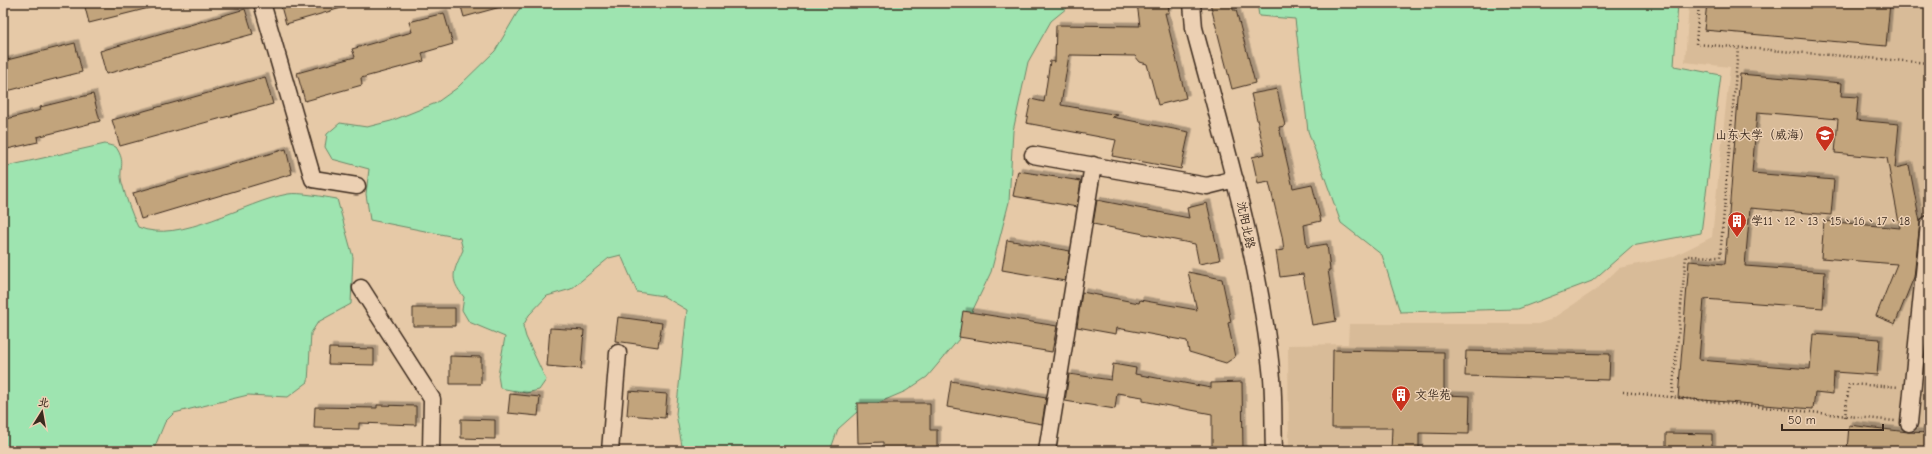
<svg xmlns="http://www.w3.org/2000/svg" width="1932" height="454" font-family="'Comic Neue','LXGW WenKai TC',sans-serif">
<defs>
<filter id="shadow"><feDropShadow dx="3.5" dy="-3.5" stdDeviation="0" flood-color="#0004"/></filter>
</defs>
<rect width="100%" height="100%" fill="#e6c9a7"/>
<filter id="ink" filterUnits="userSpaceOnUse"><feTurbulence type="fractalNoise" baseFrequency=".025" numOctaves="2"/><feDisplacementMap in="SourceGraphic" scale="8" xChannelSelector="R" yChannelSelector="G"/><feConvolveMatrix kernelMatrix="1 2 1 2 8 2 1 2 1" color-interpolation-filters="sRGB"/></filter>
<g filter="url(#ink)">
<path fill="#d8bb98" d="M1689 3H1929V451H1289L1288 345 1348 344 1349 324H1538L1550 320 1597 289 1619 268 1672 257 1712 237 1730 67 1685 62Z"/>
<path fill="#9ee4b0" stroke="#6c8767" d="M523 3H1073L1051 21 1028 62 1013 131 1009 202 991 272 959 339 927 377 906 391 857 412 838 429 830 451H683L676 414 687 310 663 296 637 292 621 255 609 258 571 289 547 296 529 315 523 326 526 337 546 380 539 390 526 393 500 388 498 375 505 337 469 322 462 310 464 297C448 278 454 271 463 250L460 238 370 220 366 194 369 169 332 159 325 147 327 134 340 123 367 127 391 121 436 103 457 88 495 51Z
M1257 3H1678L1674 66 1721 75 1701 233 1632 246 1592 281 1518 309 1400 312 1382 255 1341 223 1308 131 1295 19 1259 16Z
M105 144 116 147C127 164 118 167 122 183 126 198 131 213 138 227 179 245 246 201 288 194 299 192 325 197 337 199L353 257 351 304 318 322 311 333 308 382 288 397 248 395 174 413 165 422 153 451H3V167Z"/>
<path fill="#c2a47c" stroke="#3b2a1e" filter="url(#shadow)" d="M84 3H152L153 7 89 23Z
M280 3H347L348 6 286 24Z
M460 3H503L504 6 464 17Z
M1137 3H1168L1169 13H1165L1186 98 1158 105 1147 64 1140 62 1135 56 1069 55 1061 105 1118 115 1112 117 1189 132 1181 169 1112 156 1116 140 1026 123 1031 99 1044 102 1050 61 1055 62 1056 25 1140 26Z
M1210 3H1232L1233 10H1236L1255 83 1232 89Z
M1707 3H1890L1886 46 1704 30Z
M245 9 253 34 106 74 100 51Z
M444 13 453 44 422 53 424 61 361 78 362 85 305 101 297 73 355 57 352 49 412 32 409 22Z
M75 43 82 72 3 92V61Z
M1740 74 1842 83 1841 96 1858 97 1856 120 1899 124 1895 168 1909 165 1920 222 1914 277 1895 324 1876 316 1897 264 1821 258 1824 221 1900 228 1887 158 1835 153 1838 119 1757 112 1752 173 1834 180 1831 215 1750 208 1745 266 1825 272 1823 308 1704 299 1699 360 1810 369 1813 334 1880 339 1877 375 1834 372 1833 394 1815 392 1813 409 1678 398 1689 261 1725 264Z
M265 77 273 104 120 146 112 120Z
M1277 89 1285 126 1279 127 1293 188 1312 184 1321 221 1304 225 1307 247 1327 244 1330 270H1328L1336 321 1312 325 1303 274 1280 277 1276 251 1284 250 1282 236 1269 182 1258 184 1252 157 1265 154 1251 94Z
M93 94 100 121 37 137 38 142 3 150V120L41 110 40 107Z
M286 149 292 174 141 219 133 193Z
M1018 171 1081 181 1077 207 1013 196Z
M1097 200 1189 218 1187 208 1207 203 1220 260 1199 264 1195 244 1093 224Z
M1007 240 1070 251 1065 281 1002 270Z
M1188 272 1222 279 1231 322 1228 323 1235 357 1226 363 1189 352 1187 341 1117 328 1116 334 1077 327 1082 292 1139 303 1140 300 1197 310Z
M413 308H455V326H413Z
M963 311 1057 326 1052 352 959 337Z
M618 317 662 323 658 347 615 341Z
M550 328 584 330 581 369 547 366Z
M329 348 374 349V365L328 364Z
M1333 350 1444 352V395L1470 396 1469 434 1419 433V451H1391L1392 428H1332Z
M1466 351 1610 354 1609 380 1465 376Z
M450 356 481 357V384H450Z
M1113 364 1136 368 1135 374 1211 388V383L1242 382 1243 451H1212V414L1143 401V397L1117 393 1115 409 1065 401 1069 374 1111 380Z
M951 381 1046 398 1042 424 947 407Z
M629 391 667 394 665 418 627 415Z
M510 394 540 397 538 416 508 413Z
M857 403H930V430H937V451H883V442L858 443Z
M377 405 416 406V425L359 423V429L314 428 315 407 377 408Z
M461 419 495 420V439L461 438Z
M1849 425 1908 432 1929 433V451H1847Z
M1666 433 1712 434V451H1666Z"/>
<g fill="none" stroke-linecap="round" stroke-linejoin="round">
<g stroke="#3b2a1e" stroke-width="19">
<path id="minor" d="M262 3 313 179 357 186
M1192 3 1194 28C1225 144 1260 259 1272 378 1274 402 1273 427 1274 451
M1033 155 1207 186 1235 179
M361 288 432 399 431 451
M1909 423 1929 224
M610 451 618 353
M1047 451 1093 165"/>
</g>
<path stroke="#3b2a1e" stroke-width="2.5" stroke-dasharray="1 3" stroke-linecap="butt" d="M1699 3 1696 44 1929 63
M1623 392 1895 421
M1672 397 1686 256 1720 257 1738 49
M1845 417 1849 384 1899 387"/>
<use href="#minor" stroke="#ecd0b3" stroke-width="16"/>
</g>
</g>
<defs>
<g id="university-pin" transform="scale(1)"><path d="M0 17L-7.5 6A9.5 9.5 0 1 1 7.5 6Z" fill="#c8321e" stroke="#ecd0b3"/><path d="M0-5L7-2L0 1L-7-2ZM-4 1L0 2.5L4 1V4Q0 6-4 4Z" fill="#fff"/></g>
<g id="building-pin" transform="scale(1)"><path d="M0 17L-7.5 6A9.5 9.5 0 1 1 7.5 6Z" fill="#c8321e" stroke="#ecd0b3"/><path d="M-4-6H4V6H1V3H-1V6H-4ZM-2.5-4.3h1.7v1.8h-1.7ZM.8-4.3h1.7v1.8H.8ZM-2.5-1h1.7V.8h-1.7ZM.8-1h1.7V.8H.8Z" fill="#fff"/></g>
</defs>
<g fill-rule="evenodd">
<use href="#university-pin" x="1825" y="135"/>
<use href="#building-pin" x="1737" y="221"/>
<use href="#building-pin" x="1401" y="395"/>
</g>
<g text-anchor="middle" stroke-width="3" stroke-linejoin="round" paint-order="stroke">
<g font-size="12" fill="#3b2a1e" stroke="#ecd0b3" text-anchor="start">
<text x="1811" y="139" text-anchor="end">山东大学（威海）</text>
<text x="1751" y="225">学11、12、13、15、16、17、18</text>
<text x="1415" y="399">文华苑</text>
</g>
<g font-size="12" fill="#3b2a1e" stroke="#ecd0b3">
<text transform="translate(1246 225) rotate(78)" y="4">沈阳北路</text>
</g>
</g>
<rect width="1932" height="454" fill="none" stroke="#ecd0b3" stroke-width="16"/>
<rect x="8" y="8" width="1916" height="438" fill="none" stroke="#3b2a1e" stroke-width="1.5" filter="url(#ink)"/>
<g transform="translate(42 412) rotate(11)" stroke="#ecd0b3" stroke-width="3" paint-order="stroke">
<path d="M0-3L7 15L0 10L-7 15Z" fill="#3b2a1e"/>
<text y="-6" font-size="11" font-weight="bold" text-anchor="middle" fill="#3b2a1e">北</text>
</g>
<path d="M1782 424v6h101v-6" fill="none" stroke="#3b2a1e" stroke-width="2"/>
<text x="1788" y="424" font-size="12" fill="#3b2a1e" stroke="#ecd0b3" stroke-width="3" paint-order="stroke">50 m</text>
</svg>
